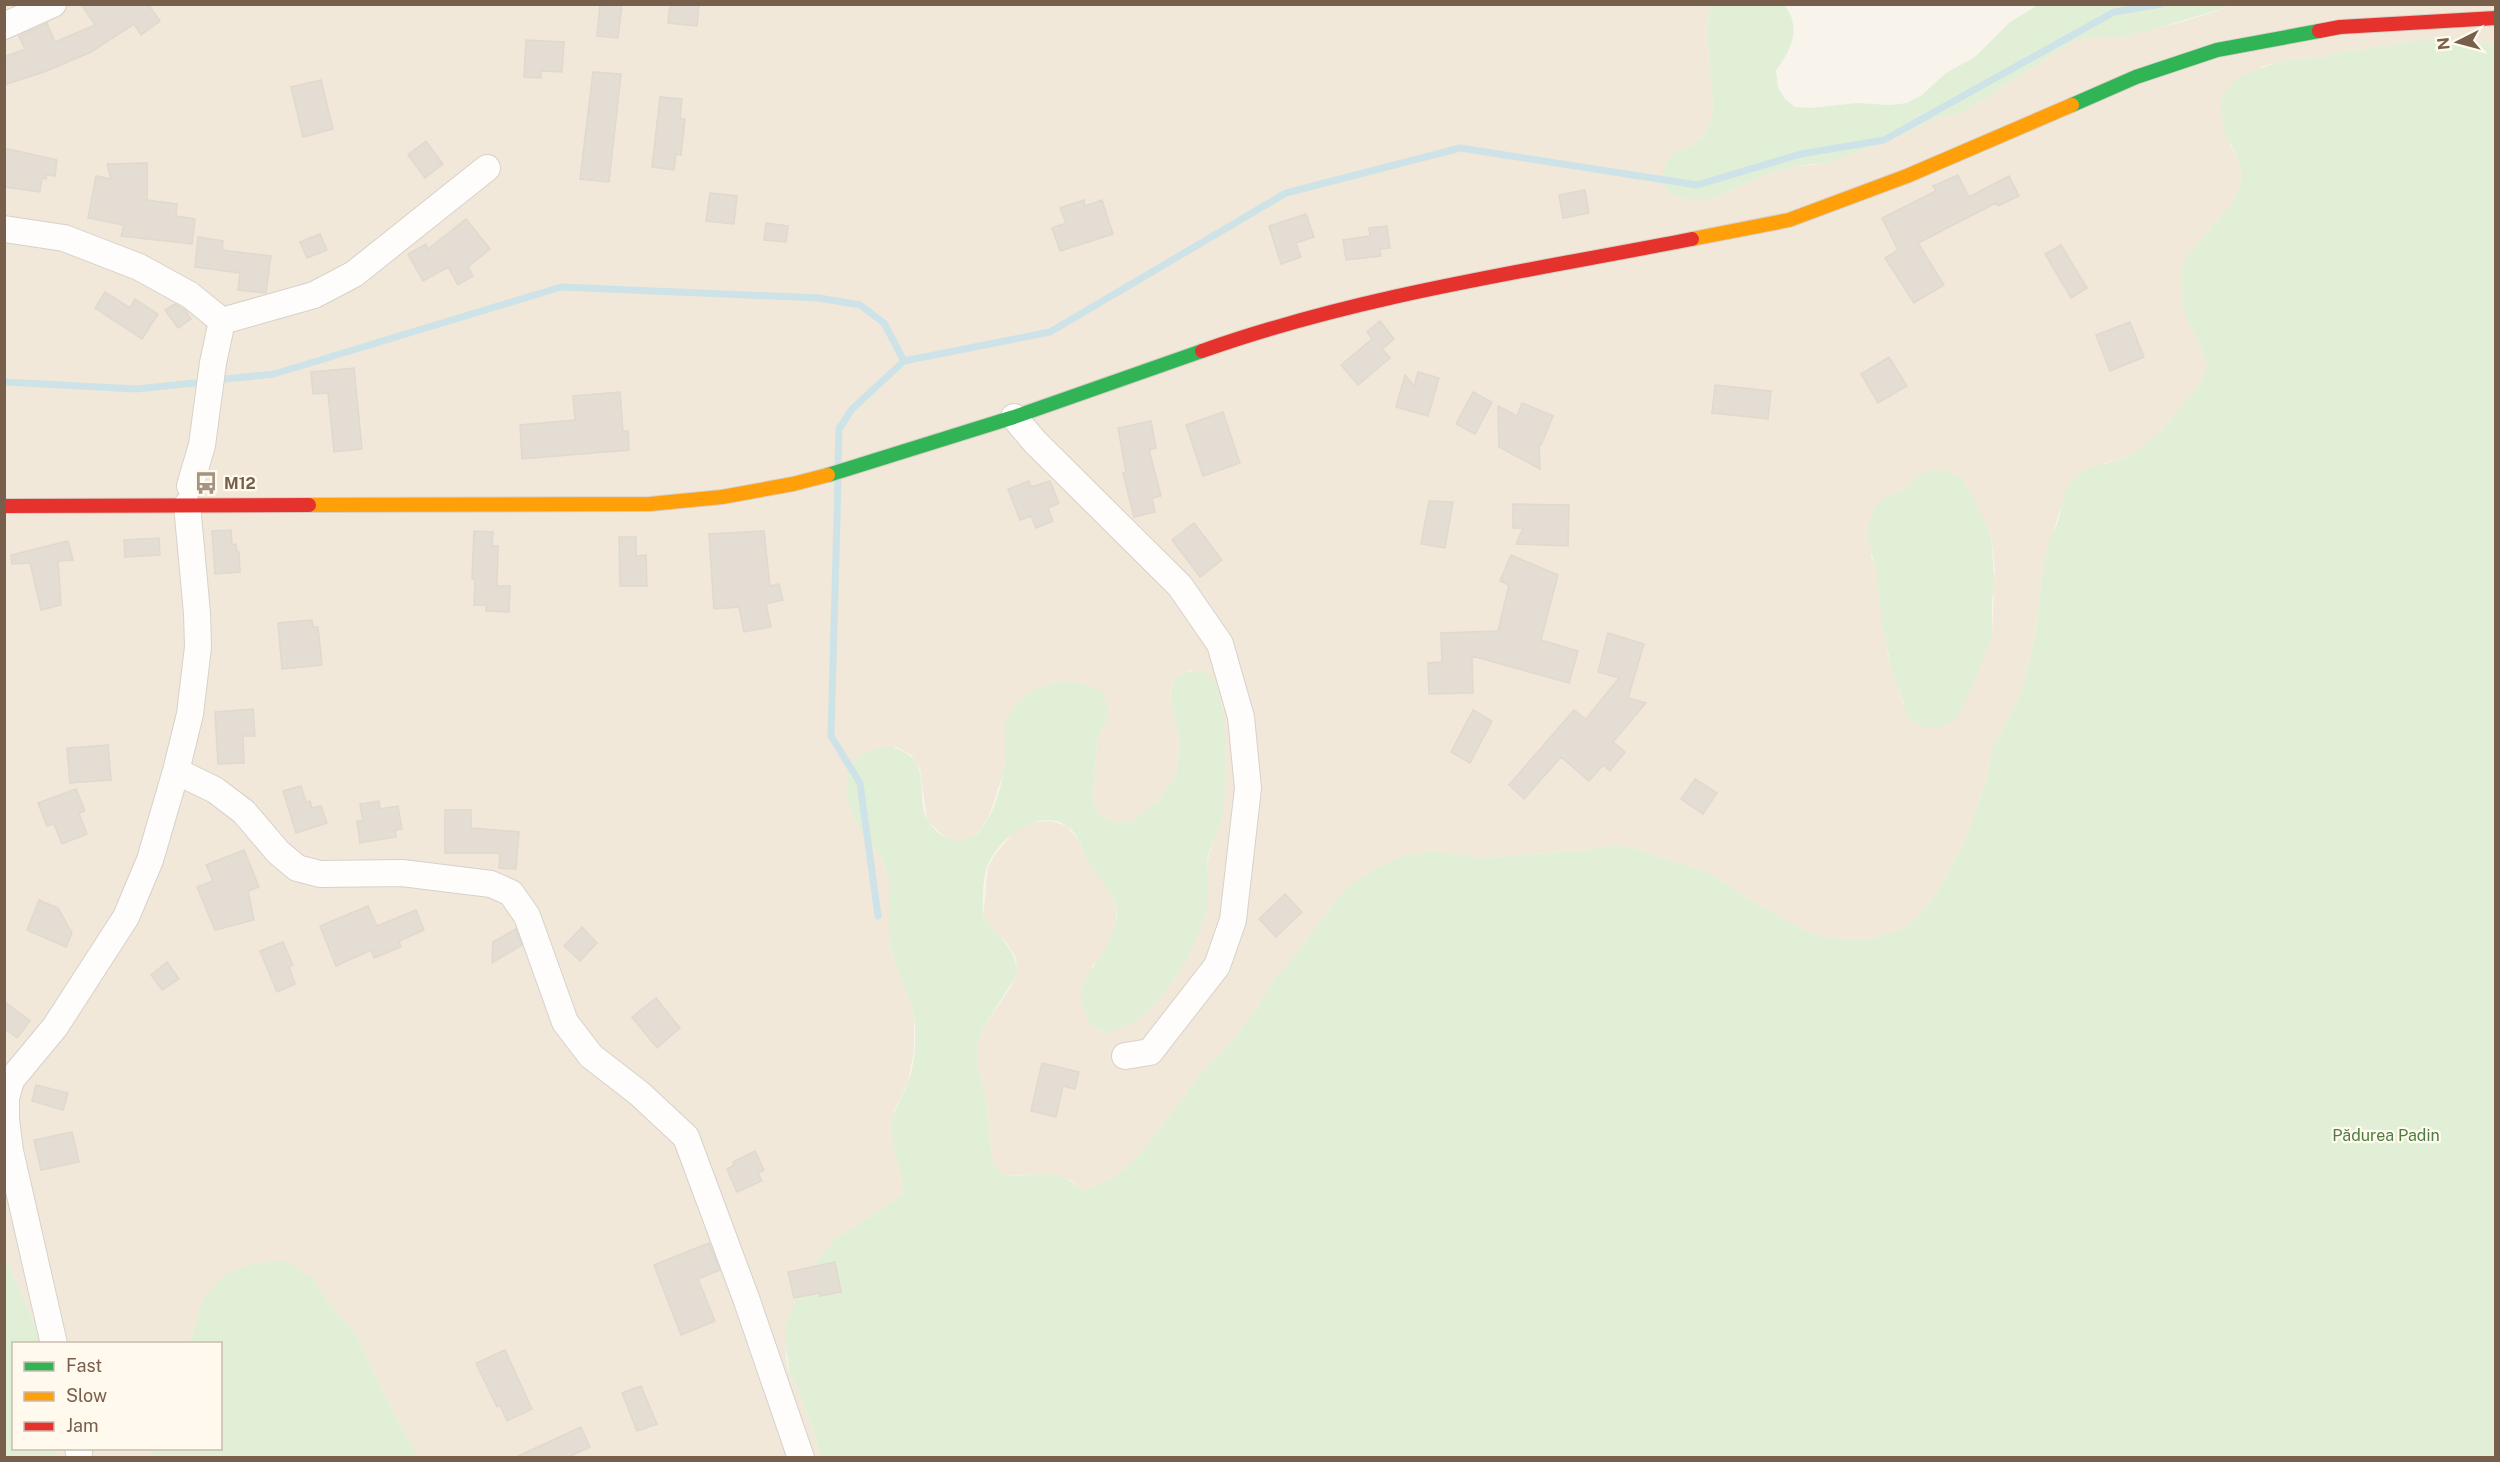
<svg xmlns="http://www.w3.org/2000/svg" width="2500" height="1462" font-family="'Public Sans',sans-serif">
<rect width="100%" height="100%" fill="#f8f4ec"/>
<path fill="#f1e8d9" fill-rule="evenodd" d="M5 5H1710L1707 35 1713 105 1711 121 1703 136 1690 147 1674 153 1664 166 1671 194 1688 200 1720 195 1766 175 1798 166 1814 165 1861 151 1934 119 1964 112 2075 40 2091 36H2125L2182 22 2234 5H2495V45L2456 39 2423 40 2342 52 2326 57 2278 62 2261 67 2230 145 2238 159 2242 175 2238 191 2231 205 2187 256V320L2202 349 2206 365 2202 381 2162 430 2150 442 2137 452 2122 459 2104 463 2061 507 2043 566 2036 630 2022 692 1992 749 1986 781 1964 843 1938 891 1917 917 1905 928 1875 938 1859 940 1826 937 1810 933 1752 901 1707 872 1628 847 1612 845 1589 850 1481 858 1436 851 1345 889 1285 968 1273 980 1264 997 1235 1038 1201 1074 1141 1153 1117 1176 1083 1191 1071 1180 1039 1174 1005 1176 993 1165 985 1096 977 1063V1046L982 1030 1010 988 1018 973 1015 956 1006 942 994 931 983 917 988 867 996 853 1018 828 1034 822 1051 821 1067 826 1077 838 1092 868 1111 894 1116 908V923L1111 939 1104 954 1092 966V1027L1108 1033 1139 1019 1173 981 1203 921 1207 905V870L1209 853 1221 821 1224 803 1226 754 1222 702 1191 670 1176 677 1170 692 1180 741 1176 774 1158 801 1132 822 1115 823 1100 815 1093 800 1097 739 1105 725 1005 755 1004 772 989 816 981 829 969 840 953 842 939 832 927 820 920 769 911 755 896 747 846 780 853 815 869 844 880 855 887 871 890 888V938L892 954 911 1002 914 1019V1051L908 1082 894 1111V1144L904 1194 835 1239 814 1265 798 1294 786 1325V1358L790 1375 798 1389 815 1435 820 1457H418L384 1394 356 1334 332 1308 312 1278 202 1300 190 1343 40 1344 36 1328 5 1257ZM1949 471 1963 480 1991 536 1995 569 1992 633 1903 704 1888 655 1876 570 1871 555 1890 495Z
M56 1449H154L150 1458 58 1457Z"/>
<path fill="#e2efd7" d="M1710 4 1784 5C1802 27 1792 50 1776 70L1778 87 1785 99 1795 107 1810 108 1857 103 1890 105 1907 103 1922 95 1946 73 1975 57 2010 22 2038 5H2234C2198 15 2163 28 2126 36 2109 39 2092 36 2075 40L1964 112 1934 119 1890 140 1831 162 1798 166 1766 175 1720 195 1704 199 1688 200 1671 194 1661 182 1664 166 1674 153 1690 147 1703 136 1711 121 1713 105 1707 35Z
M2456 39 2495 45V1457L820 1458 815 1435 798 1389 790 1375 785 1341 786 1325 798 1294 814 1265 835 1239 904 1194C901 1172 892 1149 892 1127 892 1112 901 1099 907 1085 915 1066 917 1038 914 1018 910 991 893 968 890 940 887 913 896 881 880 856 877 851 872 847 868 842 857 826 843 800 847 779 849 766 859 754 872 750 882 747 893 746 902 751 931 764 916 796 927 819 939 841 966 849 982 828 996 810 1004 779 1005 756 1006 746 1003 734 1005 724 1006 718 1012 710 1016 705 1038 679 1073 676 1102 692L1108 708 1105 725 1097 739 1093 800 1100 815 1115 823 1131 822 1158 801 1176 774 1180 741 1170 693 1176 677C1186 672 1195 668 1206 673 1232 685 1227 792 1222 817 1220 831 1211 842 1208 856 1206 872 1210 889 1207 906 1202 938 1165 1003 1137 1020 1128 1026 1118 1029 1108 1033L1092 1027C1065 975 1101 972 1114 929 1116 922 1118 913 1116 907 1112 891 1100 881 1092 868 1083 856 1080 834 1067 826 1037 807 997 840 987 867 982 883 983 902 983 917 1000 940 1013 943 1018 973L982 1030 977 1046V1063L985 1096 993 1165 1006 1176C1038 1176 1057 1166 1083 1191L1117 1176 1141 1153 1201 1074 1235 1038 1264 997 1273 980 1285 968 1345 889 1373 870 1403 856 1436 851 1481 858 1589 850 1612 845 1628 847 1707 872 1752 901 1810 933 1826 937 1859 940 1875 938 1905 928 1917 917 1938 891 1964 843 1986 781 1992 749 2022 692 2036 630 2043 566 2049 542 2058 522 2065 491 2075 478 2088 468 2122 459 2137 452 2162 430 2202 381 2206 365 2202 349 2187 320 2183 304 2181 271 2187 256 2231 205 2238 191 2242 175 2238 159 2224 130 2221 113 2222 97 2232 84 2246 74 2278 62 2326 57 2342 52 2423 40Z
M1933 470 1949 471 1963 480 1978 507 1991 536 1995 585 1992 601V633L1988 649 1962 708 1955 720 1940 727 1924 728 1909 718 1892 672 1882 622 1876 571 1868 538 1869 522 1876 505 1890 495 1905 489 1917 477Z
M5 1257 36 1328 40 1343 14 1344V1448L56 1449 58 1457H5Z
M285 1260 312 1278 332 1308 356 1334 384 1394 418 1457H150L154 1449 220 1448V1344L190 1343 202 1300 223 1276 251 1264Z"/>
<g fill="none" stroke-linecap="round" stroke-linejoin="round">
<path stroke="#cde3e8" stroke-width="7" d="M216 380 274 374 561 287 819 298 860 305 884 323 904 361
M4 382 136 389 205 382
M838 462 839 429 852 409 904 361 1050 332 1286 193 1460 148 1697 185 1801 154 1884 140 2114 12 2161 4
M838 482 831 736 860 783 878 916"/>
</g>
<path fill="#e4ddd3" stroke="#e1d8ce" stroke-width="1.5" d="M81 4H148L160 21 141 35 134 24 91 52 44 72 4 85V57L25 49 19 36 47 23 55 42 95 25Z
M600 4H622L618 38 597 36Z
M670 4H699L697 26 668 23Z
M526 40 564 42 562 72 541 71V78L524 77Z
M593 72 621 74 609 182 580 179Z
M321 80 333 129 303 137 291 87Z
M660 97 682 99 680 118 685 119 681 155 676 154 674 170 652 167Z
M426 141 443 164 425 178 408 155Z
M4 148 57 160 55 176 46 175V179L42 178 40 192 4 187Z
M147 163V200L177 204 176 216 195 219 192 244 121 236 124 225 88 218 96 176 111 179 107 164Z
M1958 175 1969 197 2009 176 2019 196 1998 206 1996 203 1918 243 1944 285 1914 303 1885 258 1898 250 1882 218 1936 191 1933 186Z
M1585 190 1589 213 1563 218 1559 195Z
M710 193 737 196 734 224 706 221Z
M1084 200 1085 206 1102 200 1113 234 1060 251 1052 228 1066 223 1060 208Z
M1306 214 1314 237 1296 243 1301 257 1281 264 1269 226Z
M466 219 490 249 468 267 473 276 458 285 448 267 423 281 408 254 426 244 428 249Z
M766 223 788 226 786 242 764 240Z
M1387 226 1390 248 1380 249 1381 256 1346 260 1343 240 1370 236 1369 228Z
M320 234 327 250 307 258 300 242Z
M198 237 223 241 222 250 271 256 266 293 238 290 240 273 195 267Z
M2061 245 2087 288 2071 298 2045 254Z
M105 292 130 308 135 299 158 314 142 339 95 308Z
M175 304 186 311 191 319 178 328 165 310Z
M1380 321 1394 339 1382 349 1390 358 1358 385 1341 365 1372 339 1367 332Z
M2130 322 2144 357 2110 371 2096 335Z
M1889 357 1907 386 1878 403 1861 374Z
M354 368 362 449 334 452 328 393 313 394 311 372Z
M1418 372 1439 378 1428 416 1396 407 1405 375 1414 386Z
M1715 385 1771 391 1768 419 1712 413Z
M620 392 623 431H628L629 450 522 459 520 425 575 420 573 396Z
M1473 392 1492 402 1475 434 1456 424Z
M1522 403 1553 416 1541 445H1539L1540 469 1499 447 1498 406 1517 416Z
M1223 412 1240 463 1203 476 1186 425Z
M1151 421 1156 448 1149 450 1161 496 1152 498 1155 512 1134 517 1123 473 1126 472 1118 428Z
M1029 481 1031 487 1050 481 1059 503 1048 508 1053 521 1036 528 1031 516 1020 520 1008 489Z
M1429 501 1453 502 1445 548 1421 544Z
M1513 504 1569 505 1568 546 1516 544 1523 528H1513Z
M1194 523 1222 560 1200 577 1172 540Z
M231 530 232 545 236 544 237 552H239L240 572 215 574 212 531Z
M474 531 493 532 492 546H498L497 586H510L509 612 486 611V605H474L475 579H472Z
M764 531 770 586 779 584 783 600 766 604 771 627 744 632 739 607 714 609 709 534Z
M619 537H636V556L646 555 647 586H620Z
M159 538 160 555 125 557 124 540Z
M68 541 73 560 58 561 61 605 41 610 30 563 12 564 11 555Z
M1511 555 1558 575 1541 640 1578 651 1569 683 1472 656 1473 693 1429 694 1428 663 1442 662 1441 633 1498 631 1509 585 1500 581Z
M312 620 313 627H318L322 665 282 669 278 623Z
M1608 633 1644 644 1628 698 1646 703 1613 742 1625 752 1610 771 1603 765 1589 781 1561 757 1524 799 1509 785 1574 710 1586 719 1619 678 1598 672Z
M253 709 255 736H243L244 763 218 764 215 712Z
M1473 710 1492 721 1470 763 1451 752Z
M108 745 111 780 70 783 67 748Z
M1695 779 1717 793 1703 814 1681 799Z
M301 786 306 802 310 801 312 808 321 806 327 823 296 833 283 791Z
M76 789 85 811 79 813 87 834 62 844 54 824 47 826 38 803Z
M379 801 380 809 398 806 402 829 395 830 396 837 360 843 357 821H363L360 804Z
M445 810H471V828L519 832 516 869 499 868 500 853H445Z
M244 850 259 887 248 891 254 920 215 930 197 887 213 881 206 865Z
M1285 894 1302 912 1276 937 1259 919Z
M39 900 58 908 72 933 66 947 27 930Z
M368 906 377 926 416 910 424 930 399 941 401 947 374 958 371 950 336 966 320 926Z
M582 927 597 943 580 961 564 946Z
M516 929 522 945 492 963 493 942Z
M283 942 293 965 289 967 295 984 277 992 260 951Z
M167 962 179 979 162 990 151 975Z
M656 998 680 1028 657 1048 632 1017Z
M4 1001 30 1021 17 1038 4 1028Z
M1042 1063 1079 1072 1075 1089 1063 1086 1056 1117 1031 1111Z
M36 1085 68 1093 63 1110 32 1101Z
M72 1132 79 1162 41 1170 34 1140Z
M755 1151 764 1170 758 1173 762 1181 737 1192 727 1169 734 1165 733 1162Z
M709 1243 720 1270 698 1279 715 1321 681 1335 654 1265Z
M835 1262 841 1292 820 1296V1293L794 1298 788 1272Z
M505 1350 532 1409 507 1421 500 1405 497 1407 476 1363Z
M641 1386 657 1424 637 1431 622 1393Z
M581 1427 590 1447 567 1458H514Z"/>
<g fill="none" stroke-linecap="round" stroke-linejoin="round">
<g stroke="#d7d1ca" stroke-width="28">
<path id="street" d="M4 26 53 4
M4 229 64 238 139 267 190 295 222 321
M222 321 314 295 354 274 487 168
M1014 417 1035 442 1180 586 1220 644 1241 717 1248 788 1233 920 1217 966 1150 1052 1125 1056
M190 486 202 445 213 363 222 321
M176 771 215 790 244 812 278 852 297 868 320 874 402 873 491 884 511 893 527 916 565 1022 591 1056 640 1094 686 1137 747 1301 801 1458
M54 1344 10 1151 6 1119V1098L11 1080 55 1027 126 917 150 860 176 771 190 714 198 647 197 613 187 505
M78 1448 79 1453"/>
</g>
<g stroke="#d7cfc6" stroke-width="16">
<path id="fast" d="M2072 105 2136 77 2217 50 2319 31
M828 475 1014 417 1202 351"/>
</g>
<g stroke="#d7cfc6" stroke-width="16">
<path id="slow" d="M1692 239 1789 220 1907 176 2072 105
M309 505 650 504 722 497 793 484 828 475"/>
</g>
<g stroke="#d7cfc6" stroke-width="16">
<path id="jam" d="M2319 31 2340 27 2496 18
M1202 351C1360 295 1528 271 1692 239
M4 506 309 505"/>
</g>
<use href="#street" stroke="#fefdfc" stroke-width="26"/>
<use href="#fast" stroke="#30b455" stroke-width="14"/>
<use href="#slow" stroke="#ff9f0a" stroke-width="14"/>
<use href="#jam" stroke="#e5322d" stroke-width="14"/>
</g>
<defs>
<g id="bus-bare" transform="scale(1.8)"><path d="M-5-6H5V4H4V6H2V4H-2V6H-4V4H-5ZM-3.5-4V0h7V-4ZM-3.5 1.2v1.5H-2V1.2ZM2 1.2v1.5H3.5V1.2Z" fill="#a49383" stroke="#fffaed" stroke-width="2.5" paint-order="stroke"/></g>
</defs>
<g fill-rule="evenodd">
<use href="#bus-bare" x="206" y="483"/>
</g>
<g text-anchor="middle" stroke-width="4.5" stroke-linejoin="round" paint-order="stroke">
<g font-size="16" font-weight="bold" fill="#775f4b" stroke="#fffaed" text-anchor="start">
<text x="224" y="489">M12</text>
</g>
<g font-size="16" fill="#4d7c42" stroke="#fffaed">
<text x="2386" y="1141">Pădurea Padin</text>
</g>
</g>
<rect width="2500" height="1462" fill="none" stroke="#775f4b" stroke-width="12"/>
<rect x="12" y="1342" width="210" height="108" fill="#fffaed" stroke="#c9bcac" stroke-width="1.5"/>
<rect x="24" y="1362" width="30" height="9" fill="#30b455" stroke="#c9bcac" stroke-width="1.5"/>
<text x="66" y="1372" font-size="18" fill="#775f4b">Fast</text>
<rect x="24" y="1392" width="30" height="9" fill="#ff9f0a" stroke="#c9bcac" stroke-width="1.5"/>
<text x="66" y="1402" font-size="18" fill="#775f4b">Slow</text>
<rect x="24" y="1422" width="30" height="9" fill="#e5322d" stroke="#c9bcac" stroke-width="1.5"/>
<text x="66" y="1432" font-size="18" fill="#775f4b">Jam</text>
<g transform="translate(2458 42) rotate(264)" stroke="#fffaed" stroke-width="4.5" paint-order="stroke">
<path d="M0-4.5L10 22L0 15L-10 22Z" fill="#775f4b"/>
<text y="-9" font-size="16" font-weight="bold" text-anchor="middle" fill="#775f4b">N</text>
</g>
</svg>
